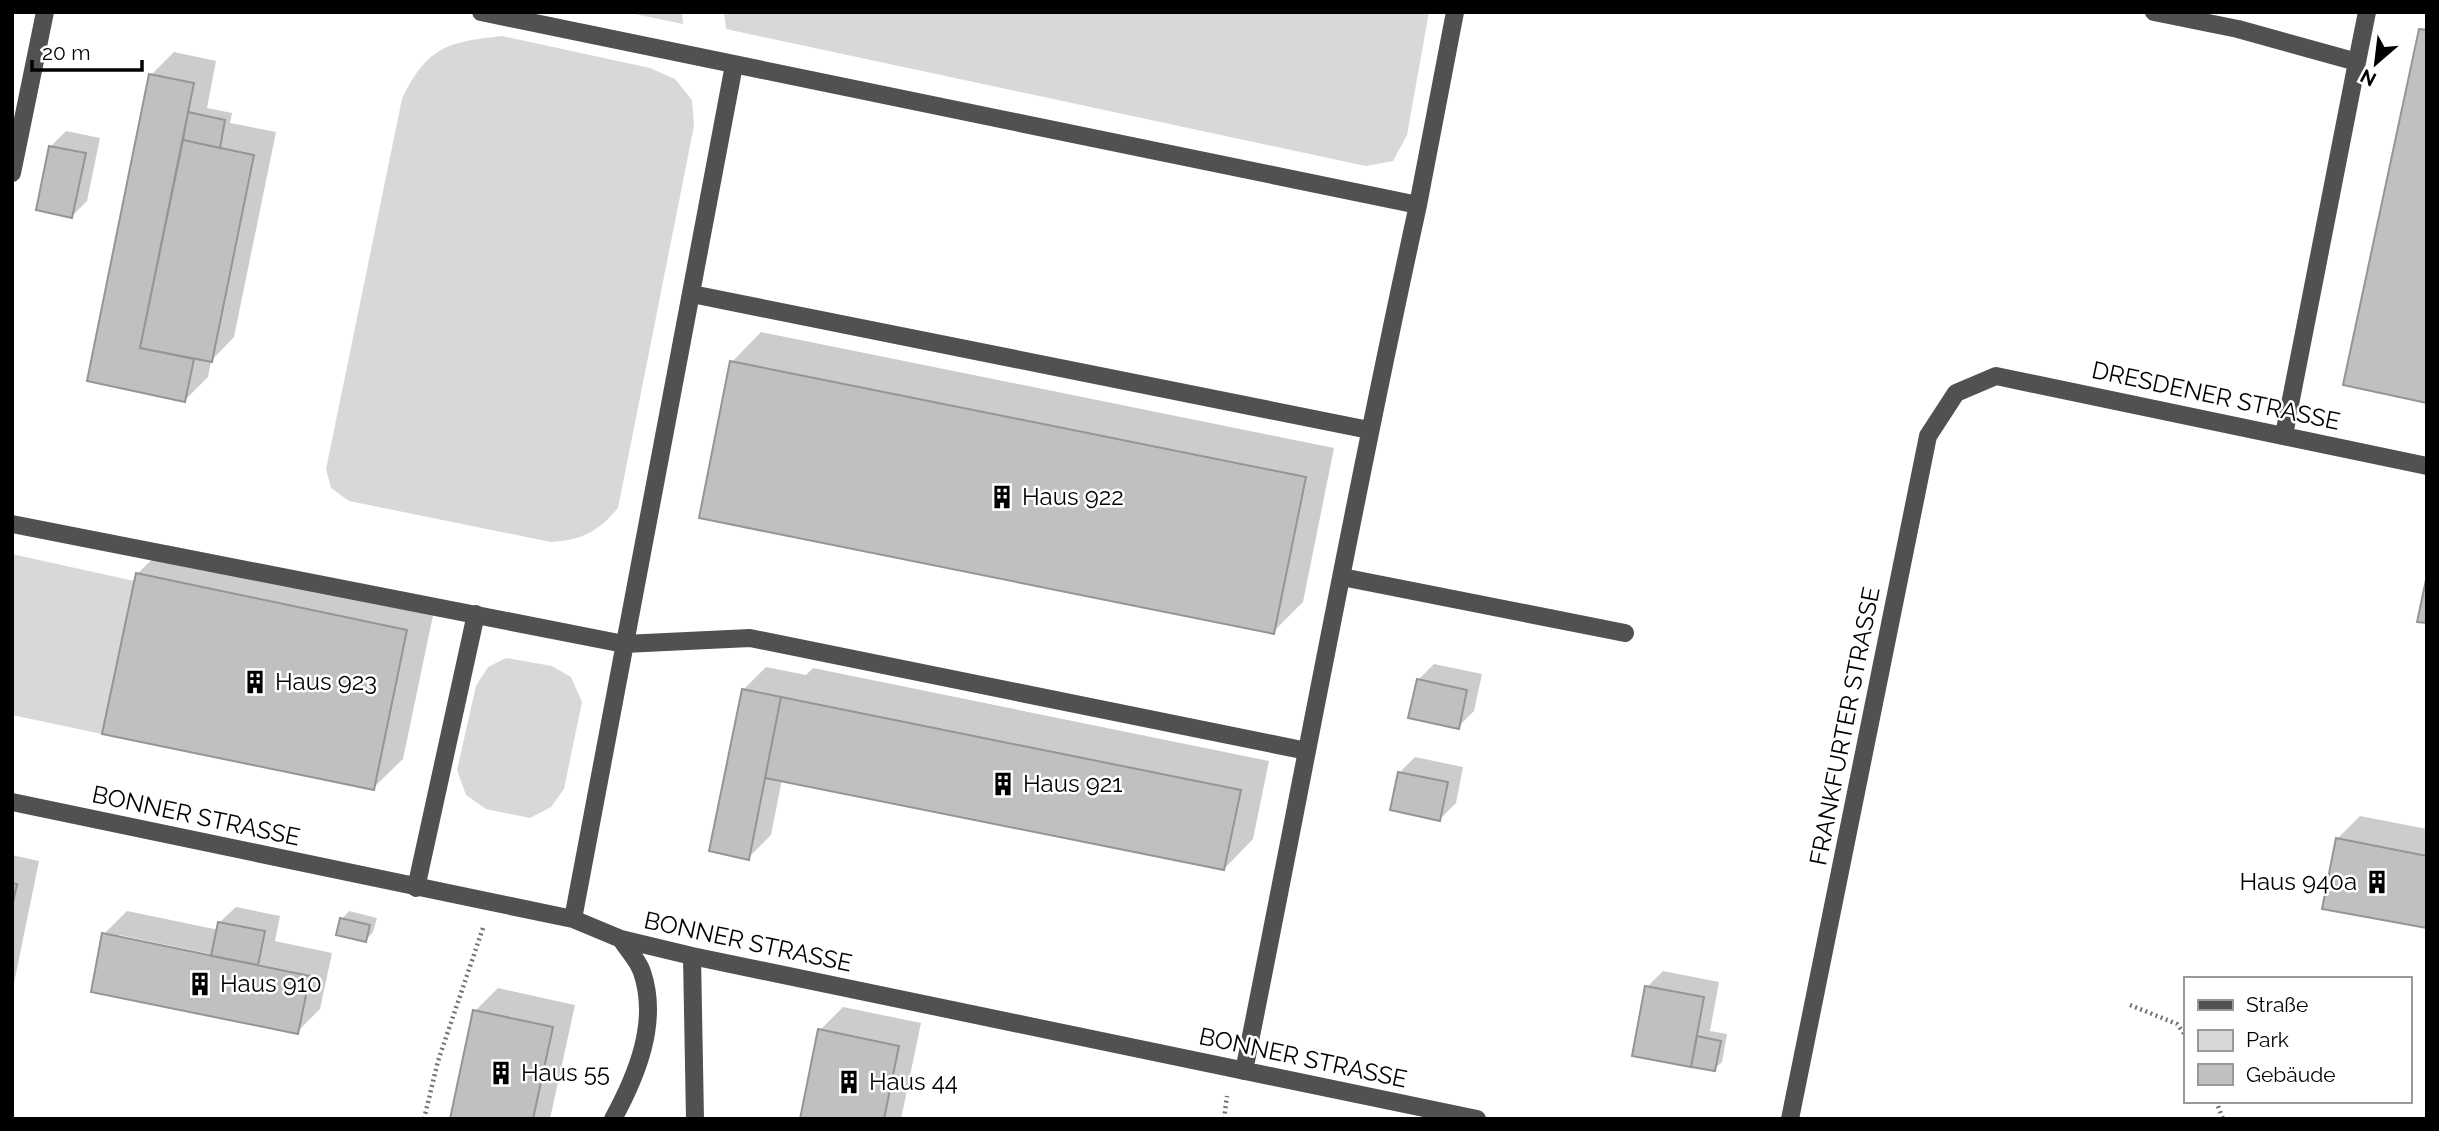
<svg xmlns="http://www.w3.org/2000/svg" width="2439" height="1131" font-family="Raleway,sans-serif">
<rect width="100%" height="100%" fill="#fff"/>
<path fill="#d8d8d8" d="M625 12H682L683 24Z
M724 12H1429L1407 135 1393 161 1366 166 726 29Z
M502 36 650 68 675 79 692 100 694 126 618 508C598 532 582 540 551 542L349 501 331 488 326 469 402 99C427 47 447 42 502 36Z
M12 554 134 581 102 734 12 715Z
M506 658 552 666 571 677 582 702 564 789 551 807 530 818 486 809 466 795 457 770 476 686 488 667Z"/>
<path fill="#0003" fill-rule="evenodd" d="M174 52 216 61 207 108 232 113 230 123 276 132 234 337 211 361 208 377 185 400 89 380 151 75Z
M66 131 100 138 87 201 72 216 50 147Z
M761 332 1334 448 1303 602 1273 632 732 362Z
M167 545 436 601 403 759 373 788 137 574Z
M1434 664 1482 674 1474 711 1458 727 1418 680Z
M766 667 806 675 813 668 1269 761 1253 839 1224 869 782 779 771 835 748 858 743 690Z
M1415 757 1463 767 1456 803 1440 819 1400 772Z
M2360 816 2427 829V927L2337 839Z
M12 855 39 861 12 993Z
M236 907 280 916 275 941 332 953 320 1009 297 1032 104 934 127 911 219 930 220 922ZM119 935 220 956V959L119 938Z
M349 911 377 918 373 932 366 940 342 919Z
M1663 971 1719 982 1710 1031 1727 1034 1722 1062 1714 1069 1634 1054 1647 987Z
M498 988 575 1005 550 1119H452L475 1011Z
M843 1007 921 1023 901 1119H801L820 1030Z"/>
<path fill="#c0c0c0" stroke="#959595" stroke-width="2" d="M2419 29 2427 30V403L2343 385Z
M149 74 194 83 140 348 194 359 185 402 87 381Z
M188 112 225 120 220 148 183 140Z
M183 140 254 155 212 362 140 348Z
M49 146 86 153 72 218 36 210Z
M730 361 1306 477 1274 634 699 518Z
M136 573 407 630 374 790 102 734Z
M2427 575V623L2417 622Z
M1417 679 1467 690 1459 729 1408 718Z
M742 689 781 697 749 860 709 851Z
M781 697 1241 790 1224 870 765 778Z
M1398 772 1448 782 1440 821 1390 810Z
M2336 838 2427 856V928L2322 909Z
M12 883 17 884 12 907Z
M340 918 370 925 366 942 336 935Z
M218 922 265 931 258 965 211 956Z
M102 933 310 976 298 1034 91 992Z
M1645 986 1704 997 1691 1067 1632 1056Z
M473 1010 553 1027 533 1119H450Z
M818 1029 899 1046 884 1119H800Z
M1697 1036 1721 1041 1715 1071 1691 1067Z"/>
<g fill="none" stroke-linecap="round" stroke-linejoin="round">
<path stroke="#737373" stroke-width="4.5" stroke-dasharray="2 3.5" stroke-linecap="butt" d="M2130 1005 2177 1024 2185 1035
M2216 1101 2223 1119
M424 1119 438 1061 483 928
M1224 1119 1227 1096"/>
<path stroke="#515151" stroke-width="18" d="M481 12 1418 205C1355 493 1302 782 1244 1071
M2154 12 2238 29 2357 62 2284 435
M2357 62 2367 12
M12 173 45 12
M1418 205 1455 12
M692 294 1369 430
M12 524 624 644 750 638 1307 751
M1342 577 1625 633
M12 802 573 919 621 939 692 956 1477 1119
M416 888 476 614
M573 919 734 65
M692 956 695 1119
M613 1119C637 1075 659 1022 642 972 638 960 627 949 621 939
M1790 1119 1928 436 1956 393 1996 376 2427 466"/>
</g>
<defs>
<g id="building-bare" transform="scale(1.89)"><path d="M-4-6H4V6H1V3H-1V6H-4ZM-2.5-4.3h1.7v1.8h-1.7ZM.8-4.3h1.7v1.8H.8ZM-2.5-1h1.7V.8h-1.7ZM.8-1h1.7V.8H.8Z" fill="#000" stroke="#fff" stroke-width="2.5" paint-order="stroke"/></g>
</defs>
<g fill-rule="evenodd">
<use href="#building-bare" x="1002" y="497"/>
<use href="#building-bare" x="255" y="682"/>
<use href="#building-bare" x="1003" y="784"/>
<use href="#building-bare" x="2377" y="882"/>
<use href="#building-bare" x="200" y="984"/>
<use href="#building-bare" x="501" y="1073"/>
<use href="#building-bare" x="849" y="1082"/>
</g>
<g text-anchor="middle" stroke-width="5" stroke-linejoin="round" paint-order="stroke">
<g font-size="24" fill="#000" stroke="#fff">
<text transform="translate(2216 396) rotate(12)" y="8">DRESDENER STRASSE</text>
<text transform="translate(1845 726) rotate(-79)" y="8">FRANKFURTER STRASSE</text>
<text transform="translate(196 816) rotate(12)" y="8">BONNER STRASSE</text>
<text transform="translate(748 942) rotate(12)" y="8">BONNER STRASSE</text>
<text transform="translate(1303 1058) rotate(12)" y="8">BONNER STRASSE</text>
</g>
<g font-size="24" fill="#000" stroke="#fff" text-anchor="start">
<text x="1022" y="505">Haus 922</text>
<text x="275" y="690">Haus 923</text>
<text x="1023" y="792">Haus 921</text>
<text x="2357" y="890" text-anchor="end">Haus 940a</text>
<text x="220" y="992">Haus 910</text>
<text x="521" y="1081">Haus 55</text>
<text x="869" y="1090">Haus 44</text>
</g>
</g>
<rect width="2439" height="1131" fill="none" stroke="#000000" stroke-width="28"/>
<rect x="2184" y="977" width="228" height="126" fill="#ffffff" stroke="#999999" stroke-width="2"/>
<rect x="2198" y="1000" width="35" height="10" fill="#515151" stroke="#999999" stroke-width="2"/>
<text x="2246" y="1012" font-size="21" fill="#000000">Straße</text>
<rect x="2198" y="1030" width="35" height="21" fill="#d8d8d8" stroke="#999999" stroke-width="2"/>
<text x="2246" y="1047" font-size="21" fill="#000000">Park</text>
<rect x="2198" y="1064" width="35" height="21" fill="#c0c0c0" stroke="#999999" stroke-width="2"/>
<text x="2246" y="1082" font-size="21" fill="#000000">Gebäude</text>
<g transform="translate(2376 63) rotate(208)" stroke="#ffffff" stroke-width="5" paint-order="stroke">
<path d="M0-5L12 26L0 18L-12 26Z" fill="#000000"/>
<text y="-10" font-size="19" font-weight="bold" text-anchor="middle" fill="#000000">N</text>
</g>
<path d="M32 60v10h110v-10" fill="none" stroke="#000000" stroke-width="3.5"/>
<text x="42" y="60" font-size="21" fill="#000000" stroke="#ffffff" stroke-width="5" paint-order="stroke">20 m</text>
</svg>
